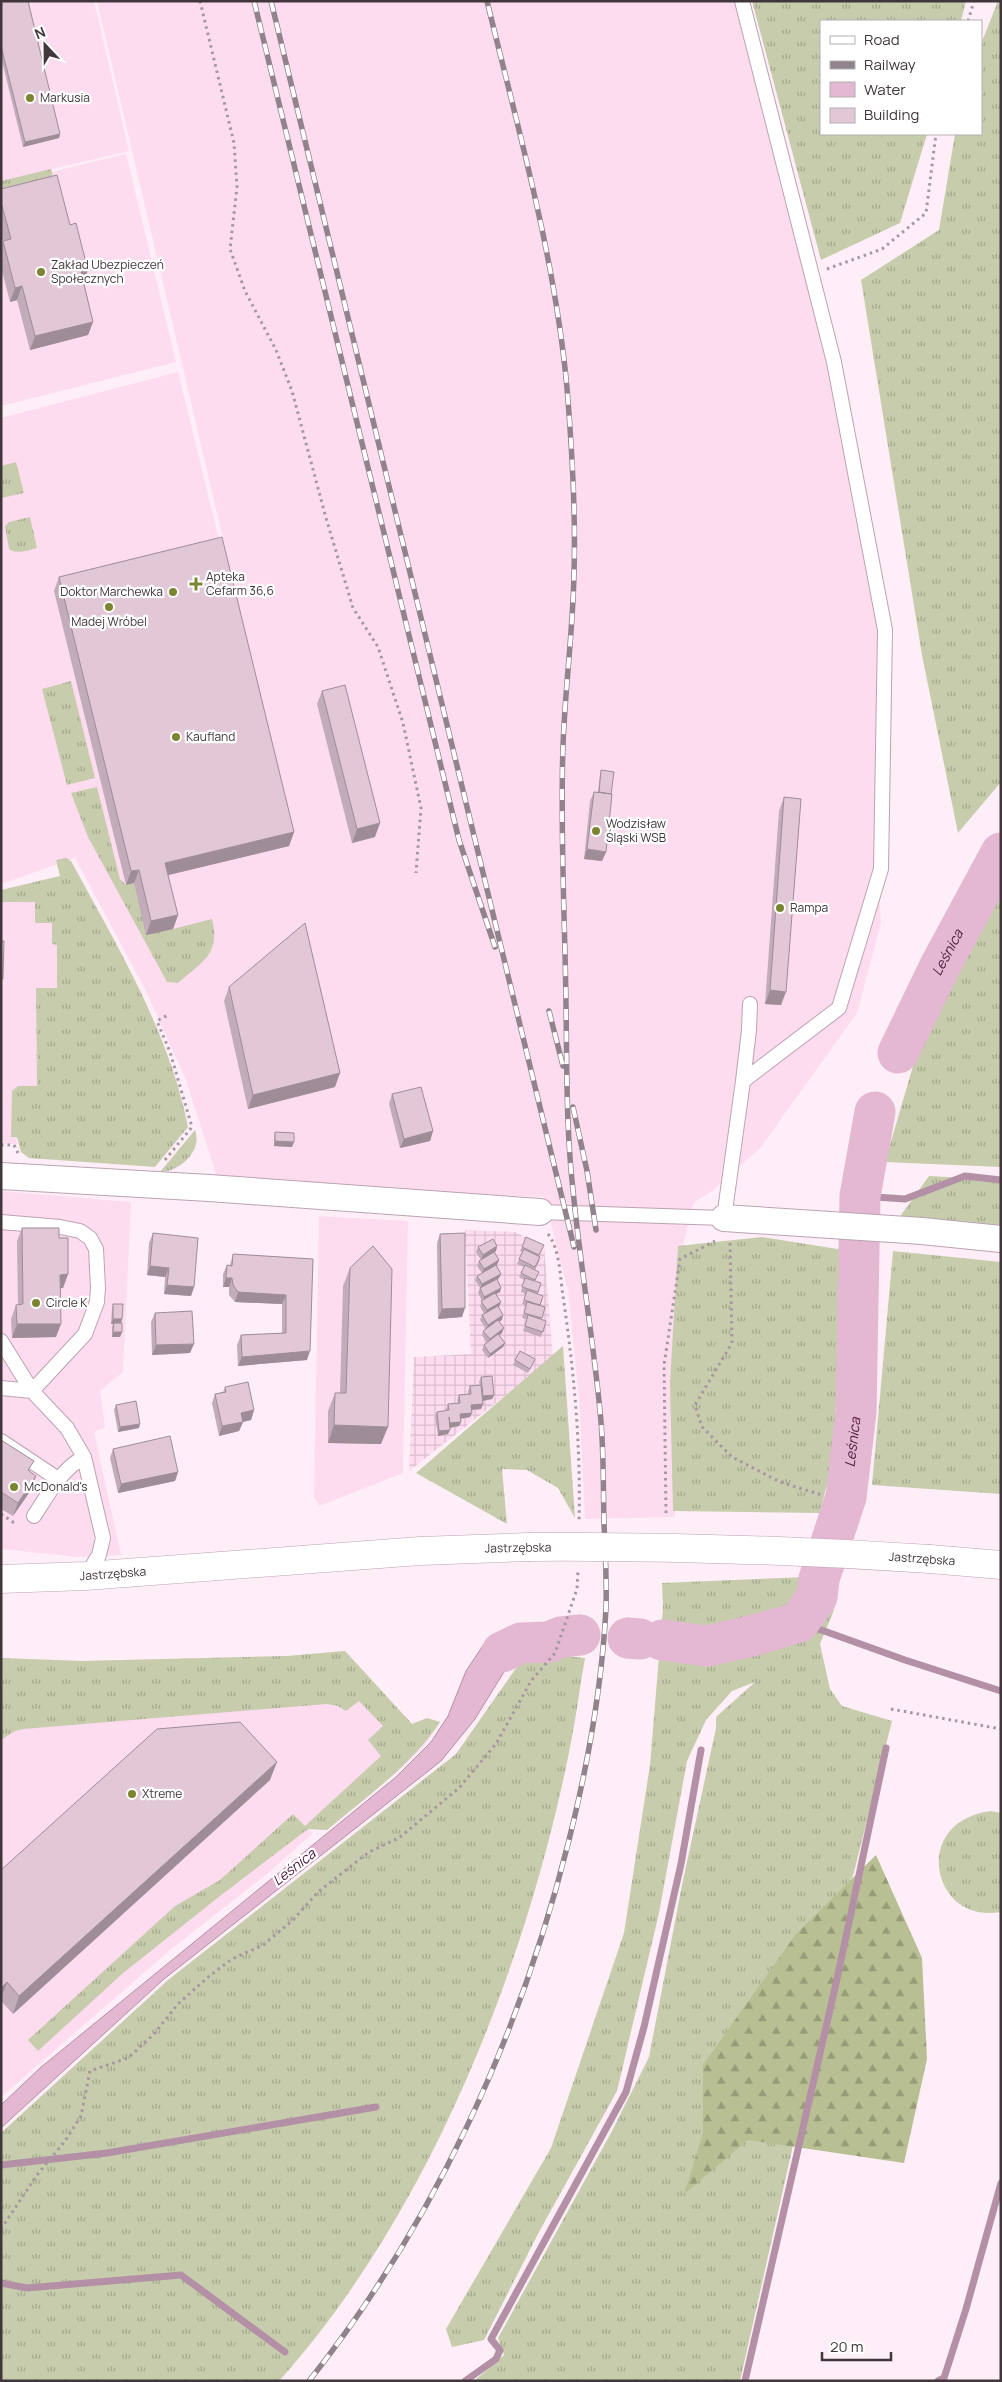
<svg xmlns="http://www.w3.org/2000/svg" width="1002" height="2382" font-family="Manrope,sans-serif">
<defs>
<pattern id="industrial-grid" width="8" height="8" patternUnits="userSpaceOnUse" patternTransform="scale(1.25)"><rect width="8" height="8" fill="#fedcf0"/><path d="M0 4h8M4 0v8" fill="none" stroke="#dbbdcf"/></pattern>
<pattern id="grass-tufts" width="24" height="20" patternUnits="userSpaceOnUse" patternTransform="scale(1.25)"><rect width="24" height="20" fill="#c7cdac"/><path d="M3 7l-1-3M5 7V3M7 7l1-3M15 17l-1-3M17 17v-4M19 17l1-3" fill="none" stroke="#a3a78d"/></pattern>
<pattern id="forest-firs" width="22" height="20" patternUnits="userSpaceOnUse" patternTransform="scale(1.25)"><rect width="22" height="20" fill="#b8bf92"/><path d="M5 1l3.5 6h-7zM16 11l3.5 6h-7z" fill="#979c78"/></pattern>
</defs>
<rect width="100%" height="100%" fill="#feeef7"/>
<path fill="#fedcf0" d="M1 1H94L129 151 1 181Z
M97 1H737L829 362 881 631 877 868 881 923 857 1013 761 1147 711 1192 694 1202 681 1252 674 1382 675 1517 585 1519 579 1397 568 1290 544 1197 219 1183 186 1080 145 989 75 858 1 884V418L178 372 245 646 224 543Z
M126 154 176 362 1 406V184Z
M1 902H35L52 923V944H57V988H36L37 1086H18L11 1137H17V1144H1Z
M1 1191 131 1202 123 1372 100 1391 105 1427 94 1432 121 1555 77 1557 1 1549Z
M319 1216 408 1221 403 1473 319 1506 314 1497Z
M345 1651 412 1724 427 1718 440 1722 425 1745 403 1767 327 1830 309 1829 312 1834 268 1873 170 1950 1 2097V1658L82 1661 287 1656Z"/>
<path fill="url(#industrial-grid)" d="M465 1230 515 1232 544 1246 553 1358 409 1471 414 1357 471 1354Z"/>
<path fill="url(#grass-tufts)" d="M752 1H966L961 21H821V134H927L900 223 821 260Z
M998 1H1001V782L958 833 922 655 861 280 939 230 955 134H981V44Z
M51 169 56 187 1 202V181Z
M16 462 24 493 1 498V466Z
M30 517 37 548C28 550 17 555 9 549L5 526 9 522Z
M71 681 95 778 67 785 42 689Z
M97 787 120 879 126 885 134 883 173 929 212 919C221 955 201 962 178 983L167 982 88 837 71 793Z
M66 858 71 861C117 946 169 1031 188 1127L155 1167 29 1158 21 1152 17 1137H11L12 1091 18 1086H37L36 988H57V945L52 944V923H35V902H1V890L60 876 56 860Z
M1001 883V1167L885 1162 920 1042Z
M195 1130C203 1151 179 1172 160 1172Z
M929 1176 1001 1180V1232L896 1222Z
M762 1237 844 1250 839 1313 834 1455 820 1513 673 1511 670 1383 678 1246Z
M893 1251 1001 1262V1494L872 1485Z
M563 1346 575 1518 558 1488 527 1470 502 1469 507 1524 416 1473Z
M806 1577 834 1610 820 1644 830 1689 842 1706 892 1721 853 1876 809 1943 794 2141 740 2381H474L504 2355 498 2338 612 2131 649 2057 682 1885 716 1728V1717L755 1682 732 1691 706 1720 687 1761 659 1913 617 2091 539 2232 484 2340 452 2347 446 2329 551 2148 624 1933 650 1765 663 1608 662 1583Z
M345 1651 412 1724 427 1718 440 1722C411 1766 367 1796 327 1830L308 1829 220 1896 122 1974 38 2051 28 2040 175 1906 220 1880 293 1814 305 1826 381 1756 368 1740 383 1726 359 1701 346 1711 338 1706 327 1704 24 1729 15 1731 1 1740V1658L82 1661 287 1656Z
M556 1655 585 1658C580 1685 577 1711 572 1737 530 1958 431 2212 279 2381H1V2133L168 1980 456 1754 521 1661Z
M991 1811 1001 1813V1912C931 1925 910 1821 991 1811Z"/>
<path fill="url(#forest-firs)" d="M876 1855 922 1958 927 2059 904 2163 748 2140 684 2194 703 2133V2065L796 1934Z"/>
<path fill="#e4b7d2" stroke="#b390a5" d="M563 1623 553 1651 515 1654 475 1719 441 1761 164 1979 1 2128V2105L40 2068 396 1777 431 1742 448 1716 466 1671 484 1644 541 1624Z"/>
<g fill="none" stroke-linecap="round" stroke-linejoin="round">
<path stroke="#b390a5" stroke-width="7" d="M860 1196 905 1199 965 1176 1001 1180
M799 1622 905 1660 1001 1691
M1 2165 107 2153 376 2107
M1 2283 27 2288 181 2275 285 2352
M465 2381 496 2359 500 2350 491 2339 626 2092 644 2027 681 1864 701 1750
M745 2381 837 1979 886 1748
M938 2381 944 2378 966 2309 1001 2183"/>
<g stroke="#e4b7d2" stroke-width="41">
<path id="s1" d="M898 1053 940 966 1001 853"/>
<path d="M628 1638 640 1639"/>
<path id="s2" d="M662 1640 707 1646 756 1635 799 1622 817 1597 819 1579 846 1497 856 1412 860 1196 875 1112"/>
<path d="M502 1652 521 1643 549 1642 561 1637 580 1635"/>
</g>
<g stroke="#bba3b1" stroke-width="16">
<path id="service" d="M743 1081 749 1030 750 1004
M540 1212 724 1218 743 1081 839 1008 881 869 885 630 834 362 742 1
M1 1222 60 1227 80 1231 90 1238 96 1249 98 1288 97 1302 85 1334 32 1391
M1 1341 32 1391 67 1428 84 1457 103 1538 99 1555 86 1576
M1 1388 32 1391
M1 1441 58 1479
M34 1516C49 1493 61 1470 84 1457"/>
</g>
<g stroke="#bba3b1" stroke-width="28">
<path id="minor" d="M1 1176 209 1188 540 1212
M724 1218 922 1231 1001 1239"/>
</g>
<g stroke="#bba3b1" stroke-width="29">
<g id="secondary">
<path d="M930 1559 1001 1565"/>
<path id="s3" d="M1 1579 86 1576 420 1551 528 1547"/>
</g>
</g>
<path stroke="#a4979f" stroke-width="3" stroke-dasharray="2.5 4" stroke-linecap="butt" d="M200 1 234 143 237 187 230 249 245 291 276 350 292 391 326 518 353 608 378 647 403 723 421 808 416 873
M968 21 974 1
M827 269 882 249 926 213 936 134
M1 1145H14L18 1153
M165 1160 192 1127 170 1052 157 1021 168 1015
M548 1234C560 1249 560 1277 563 1296 574 1371 581 1446 579 1522
M730 1243 732 1343 695 1405 702 1427 732 1457 780 1482 822 1495
M666 1513 664 1365 680 1259 715 1241
M1 1514 13 1522 17 1521
M891 1709 1001 1729
M1 2229 37 2175 65 2141 81 2116 90 2071 128 2058 154 2034 178 2004 207 1978 232 1959 263 1945 293 1920 318 1892 369 1852 399 1838 459 1788 496 1744 531 1681 555 1653 577 1589 578 1570"/>
<use href="#service" stroke="#fff" stroke-width="14"/>
<use href="#minor" stroke="#fff" stroke-width="26"/>
<use href="#secondary" stroke="#fff" stroke-width="28"/>
<g stroke="#90838b" stroke-width="5.5">
<path id="rail" d="M254 1 459 840 495 947
M271 1 574 1247
M549 1011 563 1066
M573 1107 587 1171 596 1230
M309 2381C435 2222 520 2036 569 1840 588 1764 602 1686 606 1608 607 1580 605 1550 604 1522 603 1485 604 1447 600 1411 593 1337 580 1264 573 1190 566 1129 567 1066 566 1005 565 919 560 832 563 746 565 688 573 631 574 573 576 511 572 449 567 388 555 257 518 129 487 1"/>
</g>
<use href="#rail" stroke="#fff" stroke-width="4" stroke-dasharray="11" stroke-linecap="butt"/>
<g stroke="#bba3b1" stroke-width="29" stroke-linecap="butt">
<path id="secondary-bridge" d="M528 1547C663 1546 796 1550 930 1559"/>
</g>
<use href="#secondary-bridge" stroke="#fff" stroke-width="28"/>
</g>
<path fill="#c2acb9" d="M1 1 60 134 59 138 23 147 1 57Z
M1 189 84 283 93 322 88 335 30 350 17 300 10 302 1 267V247L3 242 1 235Z
M59 577 294 832 289 846 168 875 178 915 173 929 146 935 134 883 126 885 54 591Z
M322 691 375 837 352 843 317 704Z
M601 770 611 794 606 852 602 861 584 859 590 801 594 792H598L600 775Z
M784 797 781 1005 765 1004 779 811Z
M229 987 335 1087 248 1109 224 1001Z
M392 1094 433 1131 430 1141 400 1148 389 1104Z
M275 1132 292 1147 274 1146V1137Z
M22 1228 59 1238 68 1274 63 1288H60L56 1337 12 1338 11 1319 16 1305H18L17 1241Z
M153 1233 194 1287 191 1296 164 1294 165 1277 147 1275 149 1243Z
M440 1234 462 1317 438 1319 437 1243Z
M497 1246 496 1251 494 1252 499 1260 496 1265 501 1274 499 1278 497 1280 501 1288 500 1292 496 1294 502 1320 499 1321 502 1333 499 1335 505 1343 503 1347 488 1358 482 1350 484 1345 487 1343 482 1335 483 1331 486 1329 480 1320 482 1315 484 1314 480 1306 482 1301 478 1293 480 1288 475 1280 477 1276 482 1273 477 1266 479 1261 481 1260 476 1252 478 1247Z
M522 1247 542 1250 539 1257H540L539 1262 535 1270 537 1277 535 1281 541 1283 538 1294 543 1296 540 1306 545 1307 541 1319 546 1321 541 1337 523 1331 527 1319 522 1318 526 1306 522 1304 526 1294 521 1292 524 1280 519 1277 524 1267 517 1264 522 1252 520 1251Z
M233 1254 313 1259 307 1360 238 1366 237 1345 241 1335 282 1333V1304L235 1302 229 1295V1287H223V1274L227 1265H230Z
M350 1268 381 1444 328 1443V1411L335 1393H340L343 1286Z
M113 1304 121 1323 122 1332 120 1337H112V1327L113 1324H111L112 1308Z
M155 1313 190 1353 152 1355 151 1322Z
M535 1359 528 1373 513 1365 515 1360Z
M481 1377 494 1395 492 1399 483 1401V1404L481 1409 472 1410 470 1417 461 1419V1422L459 1426 450 1428 448 1434 438 1436 435 1416 437 1412 446 1411V1409L448 1404 458 1403 457 1400 459 1395 468 1394V1391L470 1386 480 1385 479 1382Z
M225 1387 254 1410 251 1420 243 1422 239 1431 219 1436 212 1403 215 1394 223 1392Z
M116 1405 139 1428 118 1432 114 1410Z
M1 1440 30 1471 31 1490 13 1516 1 1509Z
M113 1449 178 1472 175 1481 118 1493 110 1458Z
M270 1780 13 2014 1 2001V1870Z"/>
<path fill="#9e8c96" d="M60 134 59 138 23 147 25 142Z
M88 270 83 284 81 272Z
M22 286 17 300 10 302 15 288Z
M93 322 88 335 30 350 35 336Z
M380 823 375 837 352 843 357 829Z
M294 832 289 846 160 877 165 863Z
M587 849 606 852 602 861 584 859Z
M139 870 134 883 126 885 131 871Z
M178 915 173 929 146 935 151 921Z
M770 990 786 992 781 1005 765 1004Z
M340 1073 335 1087 248 1109 253 1095Z
M433 1131 430 1141 400 1148 404 1139Z
M275 1141 294 1142 292 1147 274 1146Z
M497 1246 496 1251 481 1260 483 1255Z
M499 1260 497 1265 482 1273 484 1269Z
M150 1266 169 1268 165 1277 147 1275Z
M68 1274 63 1288 55 1289 60 1275Z
M501 1274 499 1278 480 1289 482 1284Z
M226 1278H232L229 1287H223Z
M167 1285 194 1287 191 1296 164 1294Z
M501 1288 500 1292 483 1302 484 1297Z
M238 1292 286 1295 282 1304 235 1302Z
M501 1302 499 1307 485 1315 487 1310Z
M465 1308 462 1317 438 1319 442 1309Z
M503 1315 502 1320 486 1329 488 1325Z
M113 1319H122L121 1324H111Z
M17 1324H61L56 1337 12 1338Z
M504 1328 502 1333 488 1344 490 1339Z
M113 1332H122L120 1337H112Z
M505 1343 503 1347 488 1358 490 1354Z
M194 1344 190 1353 152 1355 156 1345Z
M310 1351 307 1360 238 1366 242 1357Z
M494 1395 492 1399 481 1401 483 1396Z
M483 1404 481 1409 470 1410 471 1405Z
M254 1410 251 1420 238 1423 241 1413Z
M472 1413 470 1417 458 1419 460 1414Z
M243 1422 239 1431 219 1436 222 1426Z
M461 1422 459 1426 449 1428 450 1423Z
M140 1424 139 1428 118 1432 120 1427Z
M334 1425 388 1427 381 1444 328 1443Z
M450 1430 448 1434 438 1436 439 1431Z
M178 1472 175 1481 118 1493 121 1484Z
M36 1476 31 1490 13 1516 18 1503Z
M277 1762 270 1780 13 2014 19 1996Z
M7 1982 1 1998V1988Z"/>
<path fill="#e2c8d7" stroke="#9e8c96" d="M1 1H28L60 134 25 142 1 46Z
M57 175 70 225 76 223 82 247 88 270 81 272 93 322 35 336 22 286 15 288 3 241 11 239 1 202V189Z
M222 537 294 832 165 863 178 915 151 921 139 870 131 871 59 577Z
M345 685 380 823 357 829 322 691Z
M601 770 614 772 611 794 599 792Z
M594 792 612 794 606 852 587 849Z
M784 797 801 799 786 992 770 990Z
M305 923 340 1073 253 1095 229 987Z
M1 941H4L3 979H1Z
M421 1087 433 1131 404 1139 392 1094Z
M275 1132 294 1133V1142L275 1141Z
M22 1228H59V1238H68V1274L60 1275 61 1324H17L16 1305 23 1304Z
M153 1233 198 1238 194 1287 167 1285 169 1268 150 1266Z
M465 1233V1308L442 1309 440 1234Z
M526 1237 544 1245 539 1255 522 1247Z
M493 1239 497 1246 483 1255 478 1247Z
M373 1246 392 1269 388 1427 334 1425 335 1393H346L350 1268Z
M524 1249 540 1257 535 1267 519 1259Z
M494 1252 499 1260 484 1269 479 1261Z
M233 1254 313 1259 310 1351 242 1357 241 1335 286 1333V1295L238 1292 233 1285 232 1278H226L227 1265 232 1266Z
M496 1265 501 1274 482 1284 477 1276Z
M525 1265 539 1272 535 1280 521 1273Z
M525 1278 541 1283 538 1292 522 1287Z
M497 1279 501 1288 484 1297 480 1288Z
M527 1290 543 1296 540 1305 524 1300Z
M495 1293 501 1302 487 1310 481 1301Z
M527 1302 545 1307 542 1318 524 1313Z
M113 1304H123L122 1319H113Z
M498 1306 503 1315 488 1325 482 1315Z
M192 1311 194 1344 156 1345 155 1313Z
M528 1315 546 1321 543 1332 525 1326Z
M498 1320 504 1328 490 1339 483 1331Z
M114 1323H122V1332H113Z
M498 1334 505 1343 490 1354 484 1345Z
M520 1351 535 1359 530 1369 515 1360Z
M492 1376 494 1395 483 1396 481 1377Z
M248 1382 254 1410 241 1413 243 1422 222 1426 215 1394 226 1392 225 1387Z
M481 1385 483 1404 471 1405 472 1413 460 1414 461 1422 450 1423 449 1417 450 1430 439 1431 437 1412 449 1410 448 1404 460 1403 459 1395 471 1394 470 1386Z
M136 1401 140 1424 120 1427 116 1405Z
M170 1436 178 1472 121 1484 113 1449Z
M1 1440 34 1461 28 1470 36 1476 18 1503 1 1492Z
M240 1722 277 1762 19 1996 7 1982 1 1988V1870L157 1729Z"/>
<g fill="#7b8531" stroke="#fff" stroke-width="2">
<circle cx="30" cy="98" r="5"/>
<circle cx="41" cy="272" r="5"/>
<path d="M193.5 576.5h5v5h5v5h-5v5h-5v-5h-5v-5h5z"/>
<circle cx="173" cy="592" r="5"/>
<circle cx="109" cy="607" r="5"/>
<circle cx="176" cy="737" r="5"/>
<circle cx="596" cy="831" r="5"/>
<circle cx="780" cy="908" r="5"/>
<circle cx="36" cy="1303" r="5"/>
<circle cx="14" cy="1487" r="5"/>
<circle cx="132" cy="1794" r="5"/>
</g>
<g text-anchor="middle" stroke-width="4.5" stroke-linejoin="round" paint-order="stroke">
<g font-size="12" fill="#40363c" stroke="#fff" text-anchor="start">
<text x="40" y="102">Markusia</text>
<text x="51" y="269">Zakład Ubezpieczeń<tspan x="51" dy="14">Społecznych</tspan></text>
<text x="206" y="581">Apteka<tspan x="206" dy="14">Cefarm 36,6</tspan></text>
<text x="163" y="596" text-anchor="end">Doktor Marchewka</text>
<text x="109" y="626" text-anchor="middle">Madej Wróbel</text>
<text x="186" y="741">Kaufland</text>
<text x="606" y="828">Wodzisław<tspan x="606" dy="14">Śląski WSB</tspan></text>
<text x="790" y="912">Rampa</text>
<text x="46" y="1307">Circle K</text>
<text x="24" y="1491">McDonald's</text>
<text x="142" y="1798">Xtreme</text>
</g>
<g font-size="12" fill="#40363c" stroke="#fff">
<text transform="translate(518 1548) rotate(-1)" y="4">Jastrzębska</text>
<text transform="translate(922 1559) rotate(4)" y="4">Jastrzębska</text>
<text dy="4" stroke="none"><textPath href="#s3" startOffset="112">Jastrzębska</textPath></text>
</g>
<g font-size="14" font-style="italic" fill="#4c173b" stroke="#fff">
<text dy="5" stroke="none"><textPath href="#s1" startOffset="112">Leśnica</textPath></text>
<text dy="5" stroke="none"><textPath href="#s2" startOffset="331">Leśnica</textPath></text>
<text transform="translate(294 1867) rotate(-38)" y="5">Leśnica</text>
</g>
</g>
<rect width="1002" height="2382" fill="none" stroke="#40363c" stroke-width="5"/>
<rect x="820" y="20" width="162" height="115" fill="#ffffff" stroke="#b3afb1"/>
<rect x="830" y="36" width="25" height="8" fill="#ffffff" stroke="#b3afb1"/>
<text x="864" y="45" font-size="15" fill="#40363c">Road</text>
<rect x="830" y="61" width="25" height="8" fill="#90838b" stroke="#b3afb1"/>
<text x="864" y="70" font-size="15" fill="#40363c">Railway</text>
<rect x="830" y="82" width="25" height="15" fill="#e4b7d2" stroke="#b3afb1"/>
<text x="864" y="95" font-size="15" fill="#40363c">Water</text>
<rect x="830" y="108" width="25" height="15" fill="#e2c8d7" stroke="#b3afb1"/>
<text x="864" y="120" font-size="15" fill="#40363c">Building</text>
<g transform="translate(45 45) rotate(338)" stroke="#ffffff" stroke-width="4" paint-order="stroke">
<path d="M0-4L9 19L0 12L-9 19Z" fill="#40363c"/>
<text y="-8" font-size="14" font-weight="bold" text-anchor="middle" fill="#40363c">N</text>
</g>
<path d="M822 2352v8h69v-8" fill="none" stroke="#40363c" stroke-width="2.5"/>
<text x="830" y="2352" font-size="15" fill="#40363c" stroke="#ffffff" stroke-width="4" paint-order="stroke">20 m</text>
</svg>
